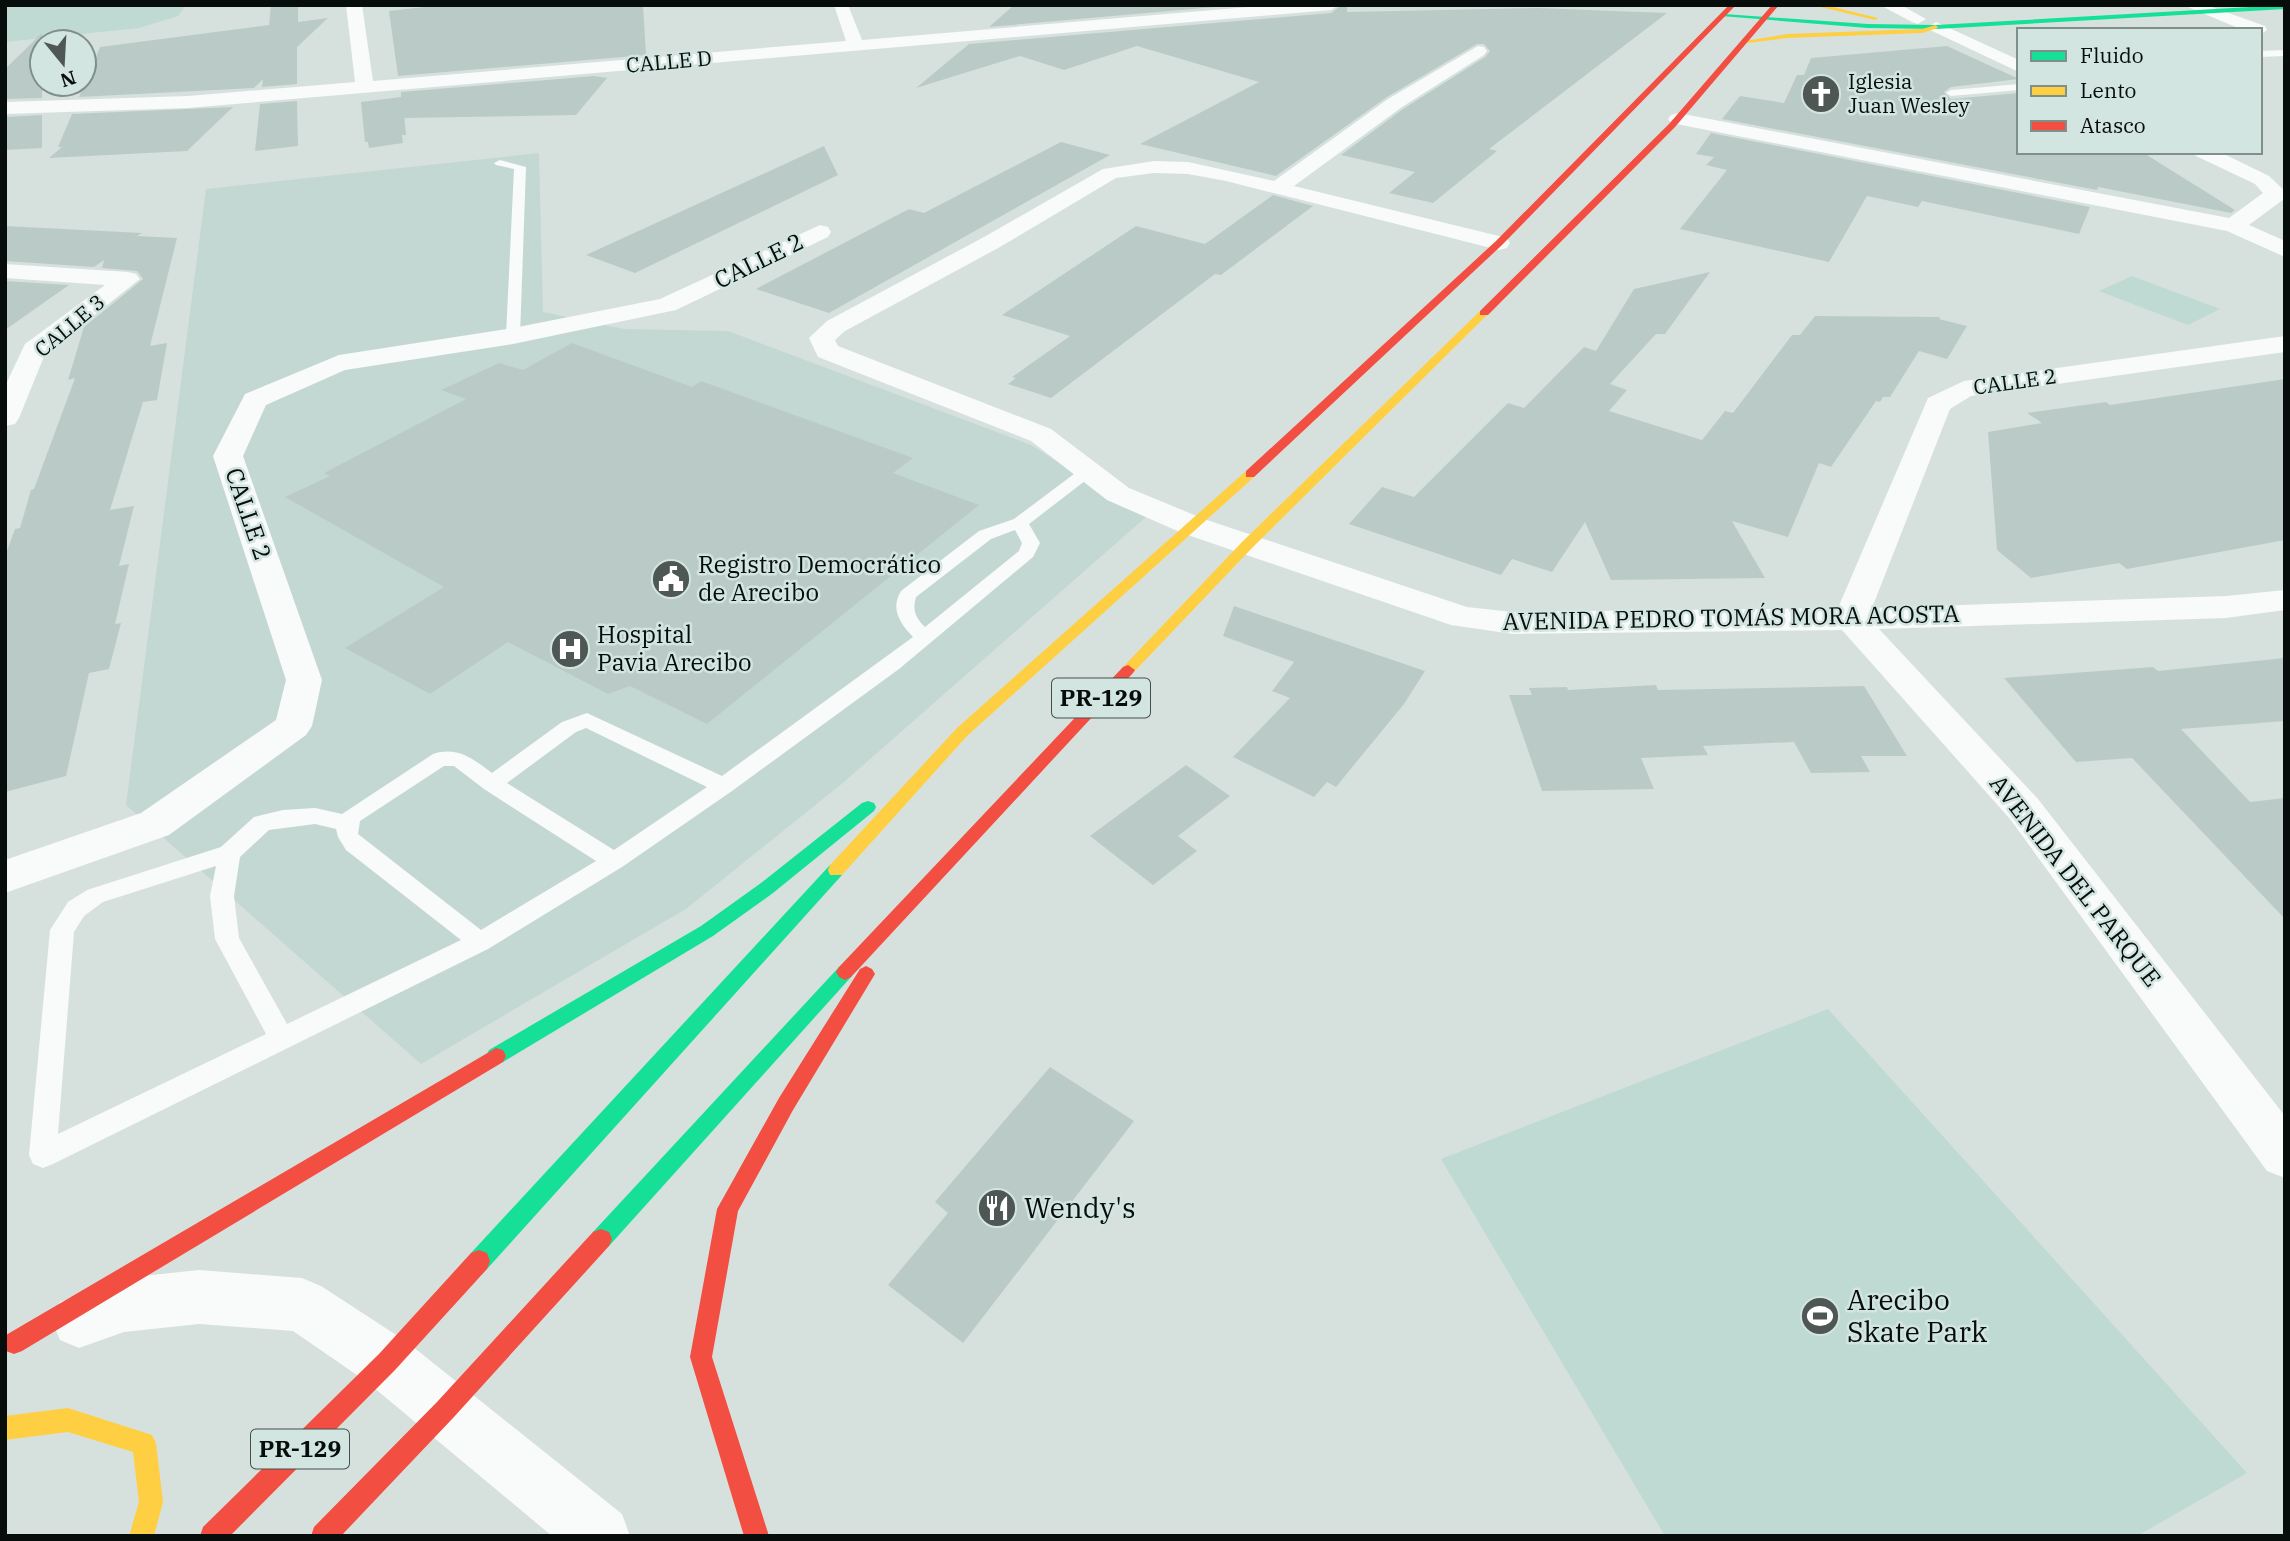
<svg xmlns="http://www.w3.org/2000/svg" width="2290" height="1541" font-family="'IBM Plex Serif',serif">
<rect width="100%" height="100%" fill="#d6e1de"/>
<path fill="#c4d8d3" d="M539 153 543 312 624 329 728 331 1031 445 1146 517 844 782 686 909 421 1064 126 805 206 189Z"/>
<path fill="#bfdad2" d="M5 5H186L178 16 139 28 5 42Z
M2132 276 2220 309 2188 325 2099 291Z
M1828 1009 2247 1473 2137 1536H1665L1441 1159Z"/>
<path fill="#bacbc7" d="M271 5H298V22L328 18 297 47V84L262 87 263 79 254 88 79 97 100 47 269 25Z
M442 5H643L646 55 398 76 389 11Z
M1014 5H1238L989 27Z
M1342 5H1347V12L1537 8 1667 13 1489 149 1497 151 1433 203 1389 193 1415 172 1341 155 1403 109 1485 57 1490 51 1484 44H1477L1387 97 1276 176 1140 144 1259 82 1137 46 1064 70 1020 56 916 88 969 44 1331 13Z
M42 33V98L5 99V69Z
M1947 46 2019 79 1951 87 1944 92 1951 99 2019 93V152H2142L2235 210 2231 213 2098 187 2097 190 1722 119 1740 96 1784 103 1797 75H1804L1811 58Z
M594 76 607 78 576 115 404 118V113L406 135H402L403 143 369 148 368 142H365L361 102 401 97V92Z
M297 101 298 146 255 151 260 104Z
M233 107 187 151 49 158 62 147H58L72 114Z
M42 115V148L5 150V117Z
M1711 133 2090 207 2079 234 1922 201 1918 207 1867 196 1829 262 1680 229 1727 170 1706 165 1714 157 1696 154Z
M1061 142 1110 155 829 313 756 289 909 209 924 213Z
M824 146 838 175 635 273 586 255Z
M1273 195 1313 206 1221 275 1215 274 1051 398 1008 384 1016 378 1012 377 1070 336 1002 315 1136 226 1205 244Z
M5 226 142 233 137 236 177 238 150 346 167 343 157 400 143 402 110 510 134 506 119 566 129 564 115 624 121 623 109 669 89 673 66 776 5 792V556L15 529 20 528 31 490 34 489 75 378 68 380 84 327 143 279 137 271 102 268 104 260 94 267 5 261Z
M1710 272 1665 334H1656L1610 384 1627 390 1609 411 1702 440 1725 411 1733 413 1792 335H1800L1815 316 1940 317 1939 319 1967 326 1947 359 1919 351 1890 397H1883L1880 402 1876 401 1831 467 1819 463 1788 537 1732 521 1765 578 1611 580 1585 522 1552 572 1512 559 1501 575 1349 524 1382 487 1414 497 1508 403 1524 408 1584 347 1596 351 1634 289Z
M5 281 69 285 5 330Z
M572 343 692 387 701 381 913 458 893 473 979 505 707 724 630 686 608 694 508 642 430 694 345 648 444 587 285 497 330 476 324 473 466 399 441 390 499 363 523 370Z
M2285 379V540L2127 569 2119 563 2031 578 1997 550 1988 432 2042 423 2027 413 2106 402 2110 405Z
M1234 606 1425 671 1404 704 1336 787 1327 782 1314 797 1233 757 1290 698 1272 691 1294 662 1223 636Z
M2285 658V721L2181 729 2250 802 2285 798V919L2132 758 2076 762 2004 678 2153 667 2158 671Z
M1656 685 1658 690 1864 686 1907 756H1861L1870 772 1811 773 1794 742 1703 746 1708 755 1641 758 1654 789 1542 791 1509 695H1532L1529 688 1567 687 1568 690Z
M1186 765 1230 796 1178 836 1197 851 1153 885 1090 836Z
M1050 1067 1134 1121 963 1343 888 1285 948 1213 935 1202Z"/>
<g fill="none" stroke-linecap="round" stroke-linejoin="round">
<path fill="#f9fafa" fill-rule="evenodd" d="M2285 50V56L2260 57V51Z
M2019 84V90L1951 96 1946 93 1951 90Z
M500 160 526 167 520 336 513 340 506 336 514 169 496 165 494 163Z
M1088 466 1094 468 1096 471 1094 474 1029 524 1040 543 1033 557 899 669 732 791 622 867 488 949 53 1164 43 1168 33 1164 29 1155 50 930 68 902 87 890 221 847 254 817 262 815 283 810 315 808 342 814 433 754C458 746 473 759 492 773L562 722 587 713 722 776 913 637C900 623 890 609 901 591L979 531 1014 519 1082 468ZM1015 530 1022 543 1019 551 925 627C916 618 912 611 916 597L991 539ZM586 728 707 787 614 850 507 783 576 732ZM444 766H454L484 789 596 861 481 930 358 834 360 821ZM315 824 336 829 338 837 346 850 461 940 287 1024 239 938 234 896 240 857 269 830ZM216 866 210 896 215 939 266 1034 58 1134 74 932 84 916 103 902Z"/>
<path fill="#f9fafa" fill-rule="evenodd" d="M346 5H362L373 81 846 41 834 5H848L862 40 1272 5H1339L1331 10 188 108 5 114V102L188 96 355 82Z
M1880 5H1901L1926 19 1918 24 1912 22Z
M2183 5H2206L2265 26 2267 30 2260 35V30H2243Z
M1936 22 2019 60V72L1930 30 1928 27Z
M1478 46 1484 47 1487 51 1484 55 1402 107 1294 186 1507 238 1510 243 1507 248 1499 250 1226 181 1188 174 1154 173 1116 178 1000 247 845 331 835 340 838 346 1051 429 1129 488 1204 519 1467 607 1513 612 1838 608 1928 398 1964 381 2285 336V352L1971 396 1950 409 1872 608 2226 596 2285 590V610L2226 618 1879 629 2038 799 2285 1116V1178L2267 1171 2010 819 1842 630 1513 634 1451 625 1182 533 1107 500 1031 441 818 357 809 338 827 321 984 237 1103 169 1154 161 1188 162 1274 181 1388 99Z
M1678 113 2229 218 2263 193 2255 184 2196 156 2193 152H2220L2269 176 2285 191 2284 199 2249 225 2285 241V257L2227 231 1671 123 1668 119 1671 115Z
M820 225 828 227 831 232 828 237 676 310 513 344 345 370 266 405 243 456 322 680 312 726 306 735 169 835 5 893V860L141 813 276 720 286 680 213 456 245 394 339 355 513 328 660 299Z
M5 264 128 272 136 274 140 279 45 354 19 418 15 424 5 426V386L25 344 105 285 5 278Z
M199 1270 302 1278 321 1286 407 1342 622 1514 630 1536H552L367 1382 293 1331 199 1324 124 1332 79 1348 60 1340 52 1321 60 1302 124 1278Z"/>
<path fill="#16e098" fill-rule="evenodd" d="M2285 5V9L1936 29 1868 28 1721 16 1724 14 1868 24 1936 25Z
M868 801 874 803 876 807 874 811 773 893 713 936 503 1062 496 1064 489 1062 486 1056 489 1050 701 926 761 883 862 803Z
M836 863 842 865 844 870 842 875 487 1269 479 1272 471 1269 468 1261 471 1253 830 865Z
M845 964 851 967 854 972 851 977 609 1246 601 1249 593 1246 590 1239 593 1232 839 967Z"/>
<path fill="#ffcf43" fill-rule="evenodd" d="M1812 5H1825L1878 18 1875 20Z
M1936 25 1938 28 1922 33 1787 38 1748 43 1745 41 1787 34 1922 29Z
M1480 311 1489 313 1252 548 1133 673H1123L1121 670 1123 667 1242 542Z
M1250 470 1254 471V477L967 736 842 875H830L828 870 830 865 957 728 1246 471Z
M68 1408 152 1435 156 1443 163 1502 154 1536H129L139 1502 133 1452 68 1432 5 1440V1416Z"/>
<path fill="#f24e42" fill-rule="evenodd" d="M1729 5H1736L1502 245 1254 477H1246V471L1496 241Z
M1772 5H1779L1675 127 1488 315H1480V311L1669 124Z
M1128 665 1135 670 1133 673 851 977 845 980 839 977 836 972 839 967 1123 667Z
M866 966 872 969 875 974 872 979 793 1110 738 1211 712 1357 769 1536H744L690 1357 717 1209 779 1098 860 969Z
M496 1048 503 1050 506 1056 503 1062 22 1351 14 1354 6 1351V1335Z
M601 1229 609 1232 612 1239 609 1246 453 1418 341 1536H311L314 1527 437 1402 593 1232Z
M479 1250 487 1253 490 1261 487 1269 395 1370 230 1536H200L203 1527 379 1354 471 1253Z"/>
</g>
<defs>
<g id="church-disc" transform="scale(2.0125)"><circle r="9.5" fill="#4f5755" stroke="#d2e5e0"/><path d="M-1.2-6h2.4v3.5h3.3v2.4h-3.3V6h-2.4V-.1h-3.3v-2.4h3.3Z" fill="#fff"/></g>
<g id="civic-disc" transform="scale(2.0125)"><circle r="9.5" fill="#4f5755" stroke="#d2e5e0"/><path d="M-.6-6.5H3V-4.5H.6V-3L4-1V1h2V6H-6V1h2V-1L-.6-3ZM-1.2 2.5V6h2.4V2.5Z" fill="#fff"/></g>
<g id="hospital-disc" transform="scale(2.0125)"><circle r="9.5" fill="#4f5755" stroke="#d2e5e0"/><path d="M-5-5h3v3.5h4V-5h3V5h-3V1.5h-4V5h-3Z" fill="#fff"/></g>
<g id="restaurant-disc" transform="scale(2.0125)"><circle r="9.5" fill="#4f5755" stroke="#d2e5e0"/><path d="M-5-6h1v4h1v-4h1v4h1v-4h1v5L-1.5 .5V6h-2V.5L-5-1ZM5-6V6H3V1.5H1.5Q1.5-4 5-6Z" fill="#fff"/></g>
<g id="stadium-disc" transform="scale(2.0125)"><circle r="9.5" fill="#4f5755" stroke="#d2e5e0"/><path d="M0-5a6.5 5 0 1 0 0 10a6.5 5 0 1 0 0-10ZM-3.5-1.8h7v3.6h-7Z" fill="#fff"/></g>
</defs>
<g fill-rule="evenodd">
<use href="#church-disc" x="1821" y="94"/>
<use href="#civic-disc" x="671" y="579"/>
<use href="#hospital-disc" x="570" y="649"/>
<use href="#restaurant-disc" x="997" y="1208"/>
<use href="#stadium-disc" x="1820" y="1316"/>
</g>
<g text-anchor="middle" stroke-width="5" stroke-linejoin="round" paint-order="stroke">
<g font-size="21" fill="#070d0b" stroke="#d2e5e0">
<text transform="translate(669 62) rotate(-5)" y="7">CALLE D</text>
<text transform="translate(70 326) rotate(-40)" y="7">CALLE 3</text>
<text transform="translate(2015 382) rotate(-8)" y="7">CALLE 2</text>
</g>
<g font-size="21" fill="#070d0b" stroke="#d2e5e0" text-anchor="start">
<text x="1848" y="89">Iglesia<tspan x="1848" dy="24">Juan Wesley</tspan></text>
</g>
<g fill="#d2e5e0" stroke="#444e4b" stroke-width="2">
<rect x="1052" y="678.5" width="98" height="39" rx="5"/>
<rect x="251" y="1429.5" width="98" height="39" rx="5"/>
</g>
<g font-size="23" font-weight="bold" fill="#070d0b">
<text x="1101" y="706">PR-129</text>
<text x="300" y="1457">PR-129</text>
</g>
<g font-size="24" fill="#070d0b" stroke="#d2e5e0">
<text transform="translate(759 261) rotate(-26)" y="8">CALLE 2</text>
<text transform="translate(248 514) rotate(71)" y="8">CALLE 2</text>
<text transform="translate(1731 618) rotate(-1)" y="8">AVENIDA PEDRO TOMÁS MORA ACOSTA</text>
<text transform="translate(2075 881) rotate(52)" y="8">AVENIDA DEL PARQUE</text>
</g>
<g font-size="24" fill="#070d0b" stroke="#d2e5e0" text-anchor="start">
<text x="698" y="573">Registro Democrático<tspan x="698" dy="28">de Arecibo</tspan></text>
<text x="597" y="643">Hospital<tspan x="597" dy="28">Pavia Arecibo</tspan></text>
</g>
<g font-size="28" fill="#070d0b" stroke="#d2e5e0" text-anchor="start">
<text x="1024" y="1218">Wendy's</text>
<text x="1847" y="1310">Arecibo<tspan x="1847" dy="32">Skate Park</tspan></text>
</g>
</g>
<rect width="2290" height="1541" fill="none" stroke="#070d0b" stroke-width="14"/>
<rect x="2017" y="28" width="245" height="126" fill="#d2e5e0" stroke="#818f8b" stroke-width="2"/>
<rect x="2031" y="51" width="35" height="10" fill="#16e098" stroke="#818f8b" stroke-width="2"/>
<text x="2080" y="63" font-size="21" fill="#070d0b">Fluido</text>
<rect x="2031" y="86" width="35" height="10" fill="#ffcf43" stroke="#818f8b" stroke-width="2"/>
<text x="2080" y="98" font-size="21" fill="#070d0b">Lento</text>
<rect x="2031" y="121" width="35" height="10" fill="#f24e42" stroke="#818f8b" stroke-width="2"/>
<text x="2080" y="133" font-size="21" fill="#070d0b">Atasco</text>
<g transform="translate(63 63) rotate(162)"><circle r="33" fill="#d2e5e0" stroke="#818f8b" stroke-width="2"/>
<path d="M0-5L12 26L0 18L-12 26Z" fill="#4f5755"/>
<text y="-10" font-size="19" font-weight="bold" text-anchor="middle" fill="#070d0b">N</text>
</g>
</svg>
